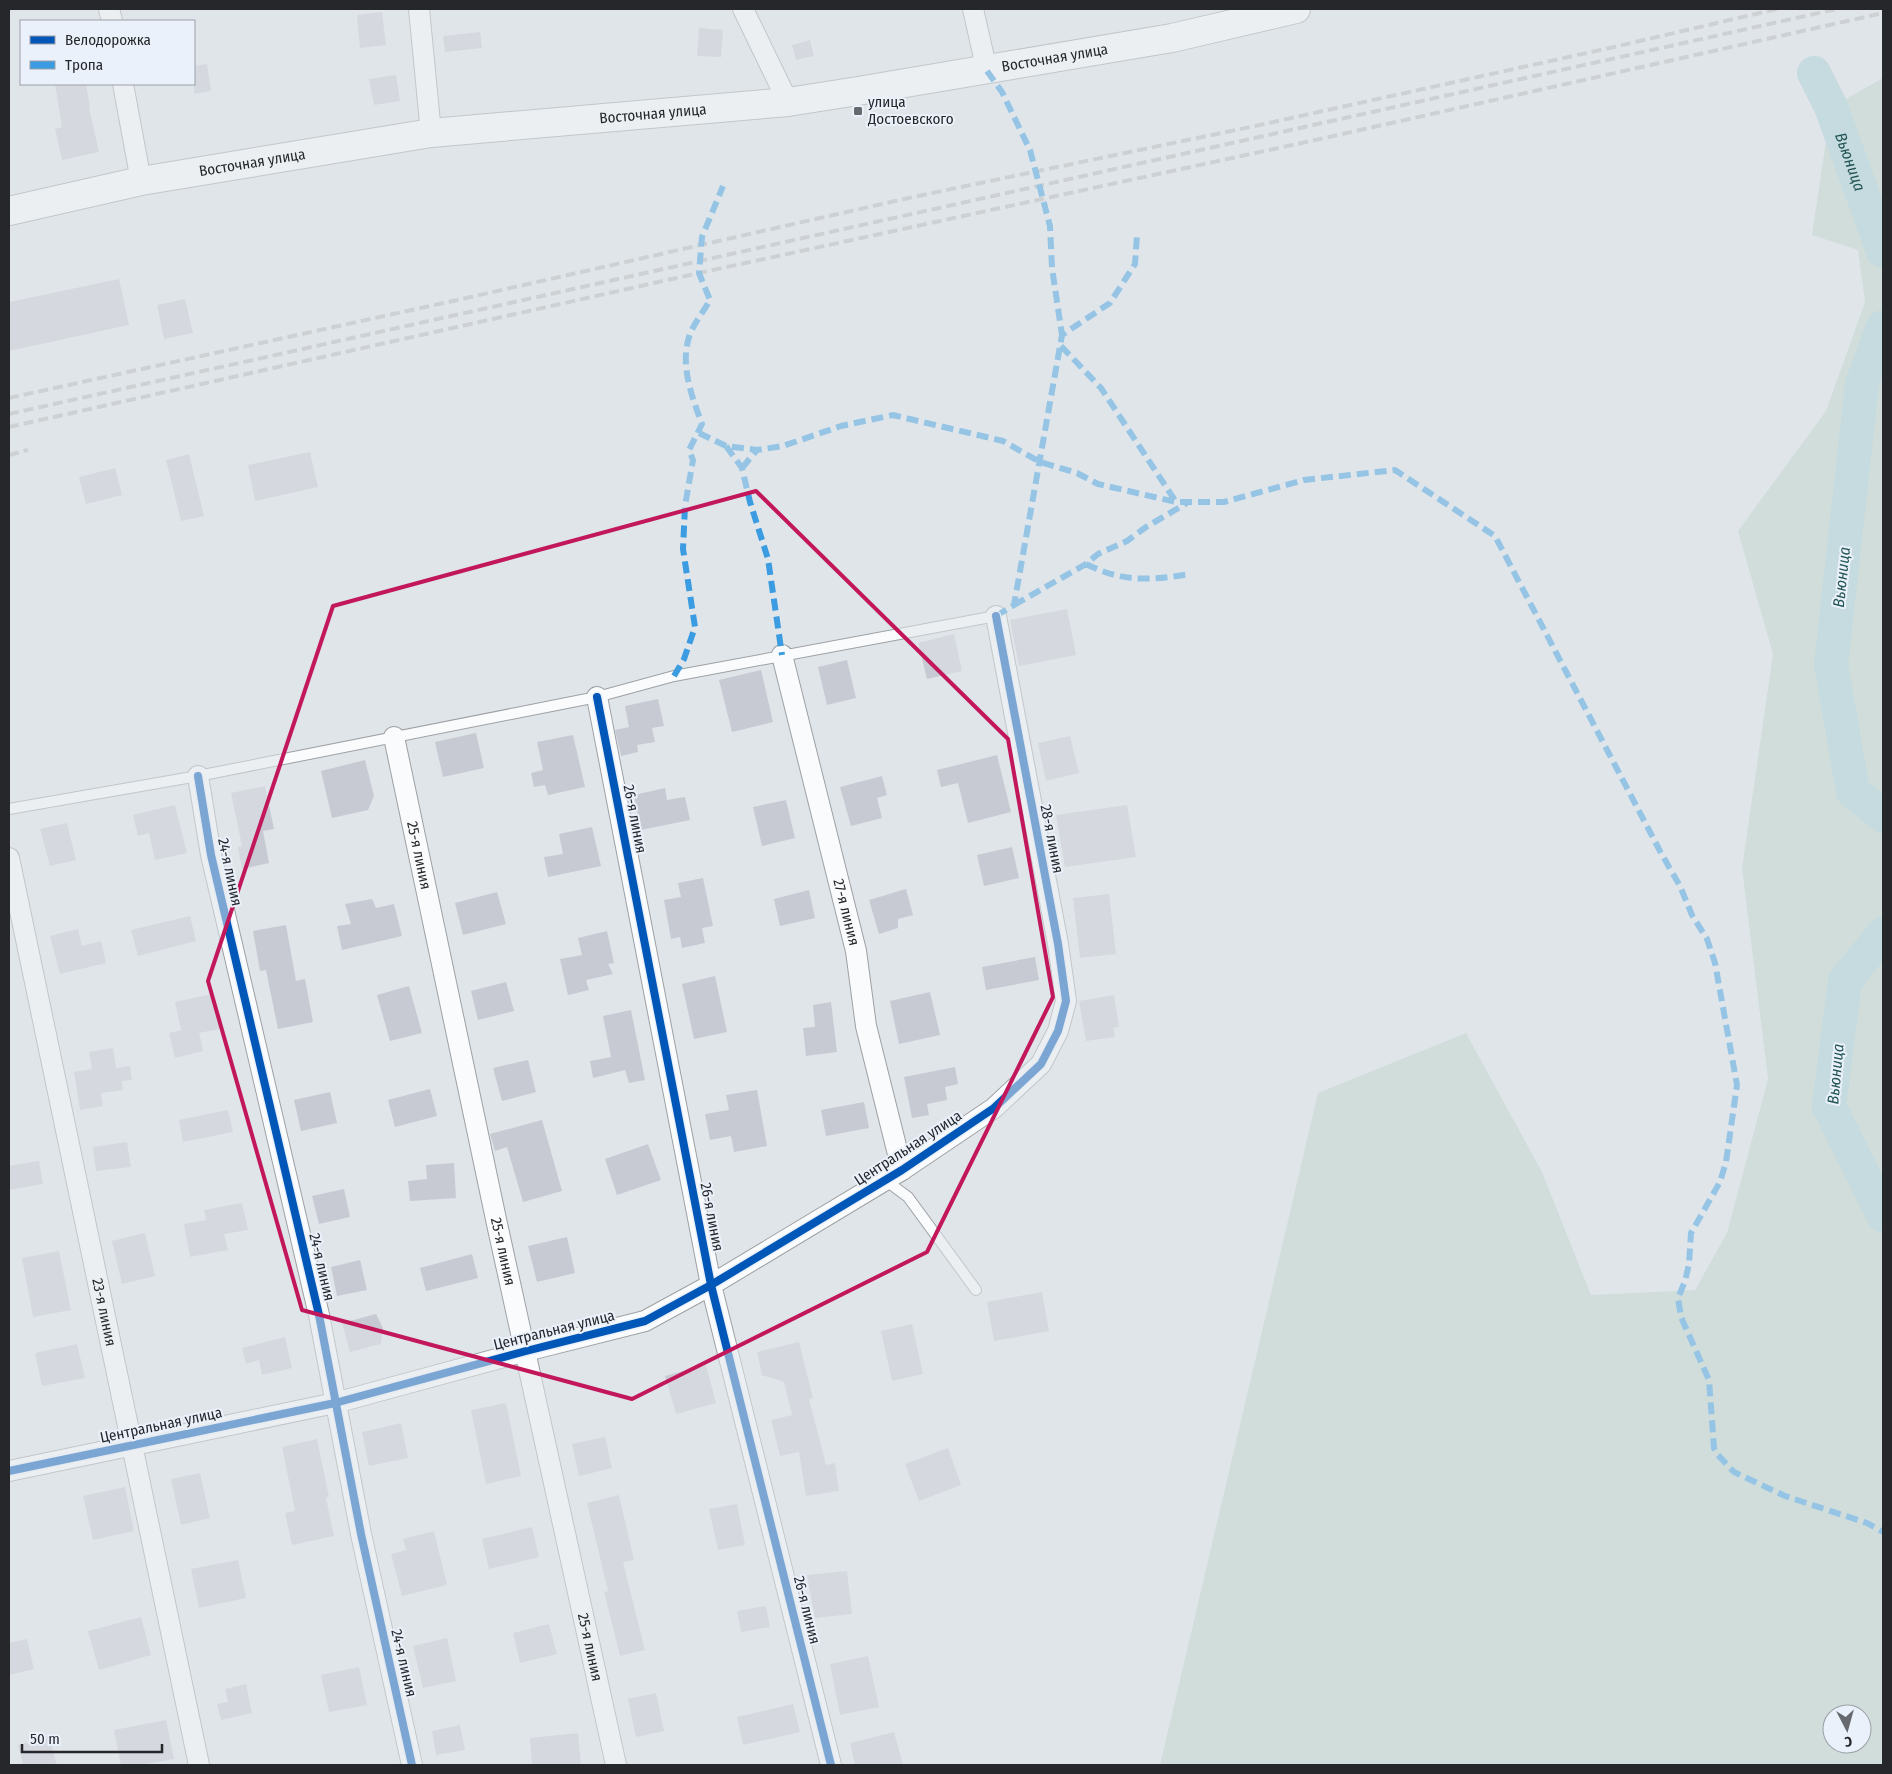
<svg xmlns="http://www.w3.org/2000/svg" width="1892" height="1774" font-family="'Fira Sans Condensed',sans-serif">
<rect width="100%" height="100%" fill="#e0e5ea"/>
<path fill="#bed3cb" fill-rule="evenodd" d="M1883 78V1765H1160L1318 1093 1466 1033 1542 1172 1591 1295 1695 1290 1727 1233 1768 1079 1742 868 1773 654 1738 531 1826 411 1865 302 1858 250 1812 235 1831 107ZM1832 1714H1862V1744H1832Z"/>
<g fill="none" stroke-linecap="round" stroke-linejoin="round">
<g stroke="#a4cfd2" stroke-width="34">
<path id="s1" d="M1814 73 1831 107 1883 251"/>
<path d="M1883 327 1862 384 1831 665 1853 791 1883 816"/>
<path d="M1883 934 1845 981 1829 1106 1883 1215"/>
</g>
</g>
<path fill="#c7cad3" d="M382 12 386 45 360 48 357 15Z
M699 28 723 30 721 57 697 56Z
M480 32 482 48 445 52 443 36Z
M810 40 814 56 796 60 792 45Z
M207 64 211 91 194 94V66Z
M396 75 400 101 374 105 369 79Z
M55 84H86L90 107 89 108 99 152 62 160 55 129 62 127Z
M119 279 129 325 9 351V302Z
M185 299 193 333 164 339 157 305Z
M310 452 318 487 255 501 248 465Z
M189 454 204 516 181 521 166 460Z
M115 468 122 495 86 504 79 477Z
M1067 609 1076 655 1019 666 1010 620Z
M954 634 962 671 927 679 918 643Z
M847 660 856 698 827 705 818 667Z
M761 670 773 722 732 732 719 680Z
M658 699 664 726 652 728 655 742 637 745 638 752 621 756 615 730 629 727 625 706Z
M476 733 484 768 443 777 435 742Z
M573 735 585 787 548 795 545 785 534 787 531 773 543 770 537 742Z
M1070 736 1079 773 1046 781 1038 743Z
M997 755 1011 812 968 823 958 783 941 787 937 770Z
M365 760 374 796 368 810 332 818 321 771Z
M882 776 887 795 877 798 882 818 851 826 840 787Z
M265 786 274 829 263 831 269 863 242 869 238 847 242 846 231 793Z
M665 788 667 800 685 797 690 820 641 830 634 795Z
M786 800 795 838 762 846 753 807Z
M175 805 187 853 155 860 149 833 138 836 133 815Z
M1127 805 1136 857 1065 867 1056 815Z
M67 823 76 860 50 866 40 829Z
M592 827 601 866 548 877 544 857 563 854 559 834Z
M1012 847 1019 878 984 886 977 855Z
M703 878 713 926 702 928 705 943 682 948 680 937 671 939 664 900 681 897 678 883Z
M906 889 913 915 898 919V928L879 934 869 900Z
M809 890 815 918 780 926 774 899Z
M497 892 506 924 463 935 455 903Z
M1109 894 1116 954 1080 958 1073 898Z
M372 899 376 908 394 904 402 936 342 950 337 926 351 924 345 904Z
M190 916 196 941 138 956 131 930Z
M286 925 296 981 305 979 313 1022 278 1029 266 970 260 971 253 931Z
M78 929 82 946 101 941 106 963 60 974 50 936Z
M607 931 614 963 608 964 613 974 586 980 589 990 568 995 560 959 582 955 578 938Z
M1035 957 1039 980 986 990 982 967Z
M715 976 727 1032 694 1039 682 984Z
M506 982 514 1011 478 1020 471 991Z
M409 986 422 1033 390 1041 377 995Z
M930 992 940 1035 899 1044 890 1001Z
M212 994 220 1029 199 1033 203 1051 175 1058 169 1033 181 1030 175 1002Z
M1114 995 1119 1027 1113 1028 1115 1037 1086 1041 1079 1001Z
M831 1002 837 1052 806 1056 803 1028 815 1027 813 1005Z
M631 1010 645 1080 629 1083 625 1070 593 1078 590 1061 611 1057 603 1016Z
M113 1048 116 1068 130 1066 132 1080 122 1081 123 1090 101 1093 103 1106 80 1110 74 1072 92 1069 89 1052Z
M528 1060 536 1092 502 1101 493 1068Z
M955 1067 958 1084 945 1087 947 1100 927 1104 929 1115 912 1118 904 1077Z
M430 1089 437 1116 395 1127 388 1100Z
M757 1090 767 1146 734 1152 731 1136 710 1140 705 1114 729 1110 726 1095Z
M330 1092 337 1123 301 1131 294 1100Z
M864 1102 869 1128 826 1136 821 1110Z
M228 1110 233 1132 183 1142 179 1120Z
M542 1120 562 1191 523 1202 507 1147 495 1151 490 1134Z
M127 1142 131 1167 96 1171 93 1147Z
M648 1144 661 1180 617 1195 605 1159Z
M39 1161 43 1184 9 1190V1166Z
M454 1163 456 1198 410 1201 408 1181 427 1179 426 1165Z
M344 1189 350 1217 319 1224 312 1196Z
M242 1203 248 1230 224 1234 228 1250 190 1257 184 1224 206 1220 204 1210Z
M145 1233 155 1276 122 1284 112 1241Z
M567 1237 575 1273 537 1282 528 1246Z
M59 1251 71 1310 33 1317 22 1258Z
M472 1254 478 1278 426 1291 420 1268Z
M360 1260 367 1290 337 1296 331 1267Z
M1042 1292 1049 1331 994 1341 987 1302Z
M376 1314 383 1328 381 1344 350 1352 342 1323Z
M912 1324 923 1374 892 1381 881 1331Z
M285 1337 292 1368 262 1375 259 1360 246 1364 242 1348Z
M799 1342 813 1398 809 1399 826 1465 835 1463 839 1491 806 1496 799 1452 780 1456 771 1420 792 1415 784 1382 762 1375 757 1352Z
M77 1344 85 1378 42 1386 35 1353Z
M706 1365 716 1403 676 1414 665 1376Z
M506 1403 521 1476 486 1484 471 1410Z
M401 1423 408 1458 369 1466 362 1432Z
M605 1437 612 1468 579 1476 572 1444Z
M317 1439 329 1497 326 1498 334 1536 292 1545 285 1513 295 1511 282 1447Z
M948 1448 961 1485 919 1501 905 1464Z
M200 1473 210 1518 181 1525 171 1479Z
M125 1487 134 1531 93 1540 83 1496Z
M619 1495 634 1560 623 1562 645 1650 620 1656 604 1592 608 1591 587 1503Z
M737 1504 745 1545 718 1550 709 1509Z
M532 1527 539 1557 489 1569 482 1539Z
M434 1531 447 1585 402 1596 391 1554 406 1550 403 1539Z
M238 1560 246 1598 199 1608 191 1569Z
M847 1571 852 1614 815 1618 807 1575Z
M766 1606 770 1627 741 1632 737 1611Z
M141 1617 151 1655 99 1670 88 1631Z
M549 1624 557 1654 520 1663 513 1633Z
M447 1638 456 1681 423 1688 413 1646Z
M27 1639 34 1669 9 1675V1643Z
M868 1656 879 1707 840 1715 830 1664Z
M359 1667 367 1705 329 1712 321 1675Z
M246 1684 252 1713 221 1720 217 1704 228 1702 225 1689Z
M656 1693 664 1731 636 1737 628 1699Z
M793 1704 800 1732 743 1745 737 1717Z
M166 1720 174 1759 140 1765H121L114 1730Z
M460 1725 465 1750 436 1755 432 1731Z
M894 1732 903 1765H855L850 1743Z
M578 1733 581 1765H532L530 1738Z
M49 1736 57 1765H23L18 1745Z"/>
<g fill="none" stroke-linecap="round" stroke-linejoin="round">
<g stroke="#9da1a4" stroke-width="12">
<path id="lane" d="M9 809 198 776 597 697 674 676 996 616
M885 1180 908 1197 976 1290"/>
</g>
<g stroke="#9da1a4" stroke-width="22">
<g id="street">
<path d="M109 9 112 21"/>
<path d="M419 9 431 133"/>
<path d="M743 9 788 102"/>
<path d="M973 9 987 71"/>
<path d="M123 84 141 181"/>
<path id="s2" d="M782 655 856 951 866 1026 902 1170"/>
<path d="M597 697 711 1285 831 1765"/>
<path id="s3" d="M394 737 497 1224 616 1765"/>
<path d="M198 776 211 855 319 1315 361 1534 412 1765"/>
<path id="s4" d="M9 858 199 1765"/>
<path d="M9 1471 335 1403 526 1351 645 1321 711 1285 902 1170 994 1108 1041 1064 1058 1031 1066 1001 1058 944 996 616"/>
</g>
</g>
<g stroke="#9da1a4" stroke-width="30">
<g id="primary">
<path id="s5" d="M9 211 141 181 431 133 788 102 858 91 1172 38 1296 9"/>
</g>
</g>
<use href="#lane" stroke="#fafbfc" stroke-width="10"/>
<use href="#street" stroke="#fafbfc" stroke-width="20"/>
<use href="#primary" stroke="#fafbfc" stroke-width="28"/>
<path stroke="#b8b9ba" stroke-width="4" stroke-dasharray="10 5" stroke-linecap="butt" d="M9 398 453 301 913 197 1255 126 1614 47 1777 9
M9 414 1837 9
M9 427 699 273 1311 141 1883 13
M9 455 28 450"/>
<path stroke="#3c9ce1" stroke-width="6" stroke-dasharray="12 6" stroke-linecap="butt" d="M987 71 1002 92 1030 150 1050 226 1052 268 1062 335
M1061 346 1101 388 1176 502
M699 433 726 446 757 450 783 446 841 426 893 415 1003 441 1040 462 1077 473 1098 484 1176 502H1224L1304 480 1395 470 1495 536 1661 853 1680 886 1692 915 1707 939 1715 963 1737 1085 1726 1162 1720 1182 1691 1233 1689 1264 1685 1281 1678 1298 1681 1317 1709 1380 1714 1448 1718 1455 1734 1472 1785 1496 1867 1523 1883 1532
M726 446 742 468 750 502 768 559 782 655
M742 468 757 450
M1086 564C1124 583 1150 580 1191 574
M1014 605 1086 564 1098 554 1127 541 1146 527 1187 503
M996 616 1014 605 1062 335 1110 303 1135 264 1137 235
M674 676 684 659 695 627 683 549 685 506 693 460 689 450 702 424C692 397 680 366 689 337 692 326 704 311 710 300L699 273 702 237 723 186"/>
<g stroke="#eaf1fa" stroke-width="11">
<path id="cycleway" d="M597 697 711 1285 831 1765
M198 776 211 855 319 1315 361 1534 412 1765
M9 1471 335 1403 526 1351 645 1321 711 1285 902 1170 994 1108 1041 1064 1058 1031 1066 1001 1058 944 996 616"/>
</g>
<use href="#cycleway" stroke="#0057b8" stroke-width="8"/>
</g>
<path d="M0 0H1892V1774H0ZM756 491 1008 739 1053 997 927 1252 632 1399 302 1310 208 981 333 606Z" fill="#e0e5ea" fill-opacity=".55" fill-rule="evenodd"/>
<path fill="none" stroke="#c2185b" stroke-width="4" stroke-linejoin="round" d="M756 491 1008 739 1053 997 927 1252 632 1399 302 1310 208 981 333 606Z"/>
<rect fill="#666a6e" stroke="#eaf1fa" stroke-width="2" x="853" y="106" width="10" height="10" rx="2.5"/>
<g text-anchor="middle" stroke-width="4" stroke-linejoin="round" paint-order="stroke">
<g font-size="15" fill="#25272b" stroke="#eaf1fa">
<text dy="5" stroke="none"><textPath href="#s5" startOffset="1058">Восточная улица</textPath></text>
<text dy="5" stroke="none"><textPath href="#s5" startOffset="652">Восточная улица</textPath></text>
<text dy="5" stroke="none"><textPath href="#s5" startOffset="248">Восточная улица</textPath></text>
<text transform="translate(635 819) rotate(79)" y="5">26-я линия</text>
<text transform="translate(1052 839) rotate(79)" y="5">28-я линия</text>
<text dy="5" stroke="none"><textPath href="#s3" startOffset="121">25-я линия</textPath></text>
<text transform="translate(230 872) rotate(78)" y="5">24-я линия</text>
<text dy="5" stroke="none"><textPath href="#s2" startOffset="265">27-я линия</textPath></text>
<text transform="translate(908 1148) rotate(-33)" y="5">Центральная улица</text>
<text transform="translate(712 1217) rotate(79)" y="5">26-я линия</text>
<text dy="5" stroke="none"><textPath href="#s3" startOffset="526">25-я линия</textPath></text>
<text transform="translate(322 1267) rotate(77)" y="5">24-я линия</text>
<text dy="5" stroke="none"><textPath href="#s4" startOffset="464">23-я линия</textPath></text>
<text transform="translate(554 1330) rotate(-14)" y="5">Центральная улица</text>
<text transform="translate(161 1425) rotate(-12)" y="5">Центральная улица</text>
<text transform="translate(807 1610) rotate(76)" y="5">26-я линия</text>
<text dy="5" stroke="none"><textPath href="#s3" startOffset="931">25-я линия</textPath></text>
<text transform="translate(404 1663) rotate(77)" y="5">24-я линия</text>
</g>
<g font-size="15" fill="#25272b" stroke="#eaf1fa" text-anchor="start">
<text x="868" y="107">улица<tspan x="868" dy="17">Достоевского</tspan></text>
</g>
<g font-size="16" font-style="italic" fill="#235557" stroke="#eaf1fa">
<text dy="6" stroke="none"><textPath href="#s1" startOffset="96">Вьюница</textPath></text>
<text transform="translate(1841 577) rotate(-84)" y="6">Вьюница</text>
<text transform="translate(1835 1074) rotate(-85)" y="6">Вьюница</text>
</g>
</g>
<rect width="1892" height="1774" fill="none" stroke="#25272b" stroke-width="20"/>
<rect x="20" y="20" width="175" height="65" fill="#eaf1fa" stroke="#9ba0a7"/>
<rect x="30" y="36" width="25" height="8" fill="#0057b8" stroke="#9ba0a7"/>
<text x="65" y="45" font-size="15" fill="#25272b">Велодорожка</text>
<rect x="30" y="61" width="25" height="8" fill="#3c9ce1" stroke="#9ba0a7"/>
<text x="65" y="70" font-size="15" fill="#25272b">Тропа</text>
<g transform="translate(1847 1729) rotate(174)"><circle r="24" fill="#eaf1fa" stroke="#9ba0a7"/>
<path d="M0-4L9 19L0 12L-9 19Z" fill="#666a6e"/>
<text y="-8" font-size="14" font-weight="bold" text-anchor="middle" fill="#25272b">С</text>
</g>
<path d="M22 1744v8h140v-8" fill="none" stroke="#25272b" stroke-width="2.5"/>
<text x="30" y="1744" font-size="15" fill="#25272b" stroke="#eaf1fa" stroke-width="4" paint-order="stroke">50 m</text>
</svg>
